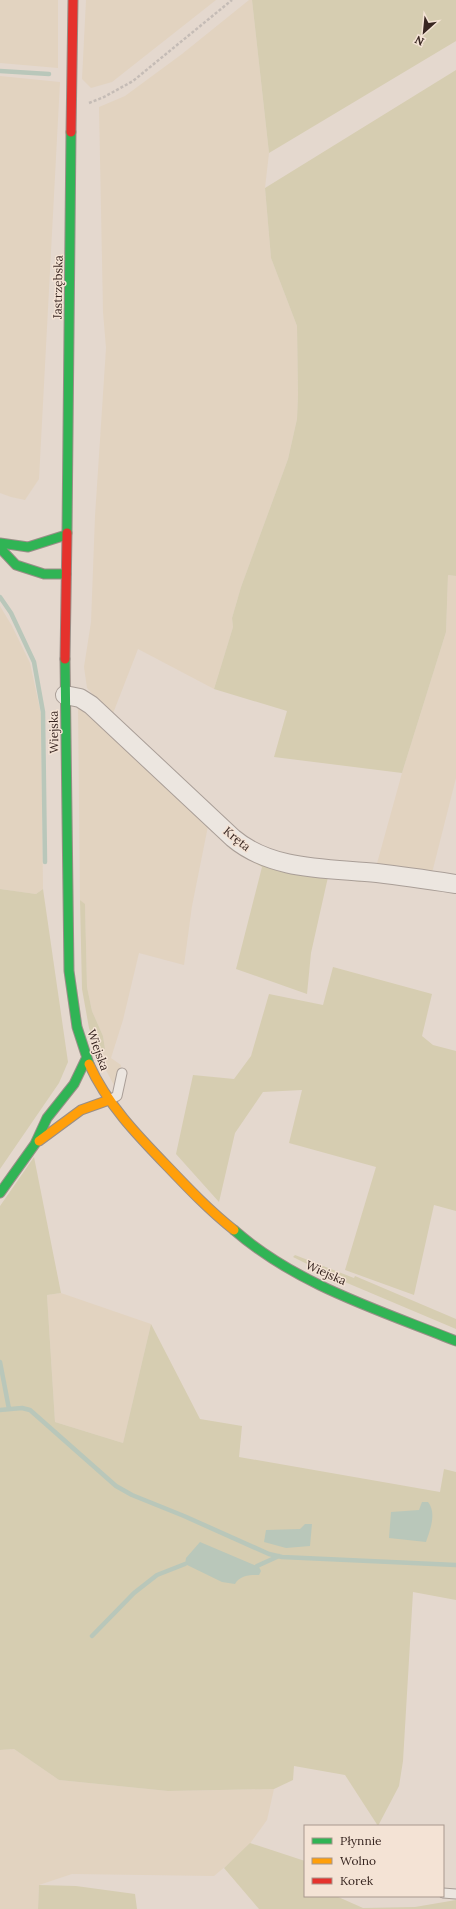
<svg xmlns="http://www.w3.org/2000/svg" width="456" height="1909" font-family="Lora,serif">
<rect width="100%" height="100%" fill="#e4d8ce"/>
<path fill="#e2d3c0" d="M0 0H58V68L0 63Z
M86 0H216L112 82 91 88 82 79Z
M249 0H252L269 153 265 188 271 258 297 326 298 395 297 419 288 459 241 587 232 618 233 627 214 689 138 649 112 716 87 688 84 667 91 622 95 516 106 348 103 312 99 107 125 96 182 54Z
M0 76 60 82 39 479 25 500 11 497 0 493Z
M448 575 456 576V778L432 873 376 867 402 773 446 632Z
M0 606 12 626 30 663 41 714 43 889 36 894 0 889Z
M78 705H81L208 826 192 906 184 965 139 953 123 1020 111 1058 121 1065 117 1091 98 1055 105 1049 103 1036 92 1011 87 987 85 905 80 900Z
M61 1293 151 1324 123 1443 55 1422 47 1295Z
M14 1749 59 1780 168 1791 274 1789 267 1820 246 1849 214 1876 72 1874 39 1885 38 1909H0V1750Z"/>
<path fill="#d6cdb1" d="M252 0H456V41L269 153Z
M456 70V576L448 575 446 632 402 773 274 757 287 711 214 689 233 627 232 618 241 587 288 459 297 419 298 395 297 326 271 258 265 188Z
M229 845 357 877 361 882 328 877 311 953 307 994 236 969 262 867 229 848Z
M0 889 36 894 43 889 68 1062 59 1083 0 1169Z
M80 900 85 904 87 987 92 1011 103 1036 105 1049 98 1055 89 1028 82 989Z
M333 967 432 994 422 1036 433 1045 456 1051V1211L434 1205 414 1295 345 1270 376 1167 289 1143 302 1090 263 1092 235 1133 219 1202 176 1154 193 1075 234 1079 251 1056 269 994 323 1005Z
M34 1157 61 1293 47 1295 55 1422 123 1443 151 1324 200 1419 242 1426 239 1457 440 1492 444 1469 456 1472V1600L413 1592 403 1761 399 1786 378 1826 345 1775 294 1766 293 1780 274 1789 168 1791 59 1780 14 1749 0 1750V1206Z
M295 1255 354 1278 355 1276 456 1319V1329L333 1277 293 1257Z
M250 1843 305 1861V1896H336L363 1908 415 1907 456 1900V1909H259L224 1868Z
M39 1885 76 1886 135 1894 137 1909H38Z"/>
<path fill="#b9c7ba" d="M422 1502H428C437 1513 430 1530 426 1542L389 1538 391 1512 419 1510Z
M305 1524H312L310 1546 286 1548 264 1542 266 1530 300 1529Z
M200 1542 259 1567 261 1571 259 1575C250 1575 240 1575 235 1584L222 1582 185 1564 186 1558Z"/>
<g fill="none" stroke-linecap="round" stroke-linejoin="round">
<path stroke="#b9c7ba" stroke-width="4.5" d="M0 71 49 74
M0 597 11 613 34 662 43 712 45 862
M0 1362 9 1409
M0 1410 22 1408 30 1410 116 1486 132 1495 184 1516 269 1554 282 1557 456 1565
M257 1566 279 1556
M92 1636 134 1593 157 1575 185 1564"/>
<g stroke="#a99e97" stroke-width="11">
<path id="lane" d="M109 1100 117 1096 122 1073
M443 1893 456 1894"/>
</g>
<g stroke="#a99e97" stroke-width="20">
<path id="street" d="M65 695 80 698 91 705 233 838C272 871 328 868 377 873 403 876 430 880 456 884"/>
</g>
<g stroke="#998e87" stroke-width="11">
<path id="fast" d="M67 533 71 132
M0 543 28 547 66 535
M0 548 16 565 44 574H66
M65 659 69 971 77 1027 89 1064
M0 1193 35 1144 47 1118 74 1084 86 1059
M234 1230C297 1285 379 1310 456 1341"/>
</g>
<g stroke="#998e87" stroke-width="11">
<path id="slow" d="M89 1064C107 1104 137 1135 168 1167 189 1189 210 1211 234 1230
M39 1141 81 1110 109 1100"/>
</g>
<g stroke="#998e87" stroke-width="11">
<path id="jam" d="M71 132 73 0
M65 659 67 533"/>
</g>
<path stroke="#c5bcb6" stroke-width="2.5" stroke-dasharray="3 2" stroke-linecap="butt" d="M89 103 104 97 133 81 232 0"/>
<use href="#lane" stroke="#ece6e0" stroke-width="9"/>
<use href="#street" stroke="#ece6e0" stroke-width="18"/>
<use href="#fast" stroke="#30b455" stroke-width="9"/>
<use href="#slow" stroke="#ff9f0a" stroke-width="9"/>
<use href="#jam" stroke="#e5322d" stroke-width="9"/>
</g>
<g text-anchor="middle" stroke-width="3" stroke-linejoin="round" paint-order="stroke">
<g font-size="12" fill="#372520" stroke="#f4e3d5">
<text transform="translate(58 287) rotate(-89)" y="4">Jastrzębska</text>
<text transform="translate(54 732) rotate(-91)" y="4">Wiejska</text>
<text transform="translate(237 839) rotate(39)" y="4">Kręta</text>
<text transform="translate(98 1050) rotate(70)" y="4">Wiejska</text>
<text transform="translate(326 1273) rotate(24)" y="4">Wiejska</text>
</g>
</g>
<rect x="304" y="1825" width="140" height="72" fill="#f4e3d5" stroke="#a8978d"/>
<rect x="312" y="1838" width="20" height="6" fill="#30b455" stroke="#a8978d"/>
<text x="340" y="1845" font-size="12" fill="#372520">Płynnie</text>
<rect x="312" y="1858" width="20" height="6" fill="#ff9f0a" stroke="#a8978d"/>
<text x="340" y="1865" font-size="12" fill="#372520">Wolno</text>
<rect x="312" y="1878" width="20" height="6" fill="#e5322d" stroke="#a8978d"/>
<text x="340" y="1885" font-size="12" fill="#372520">Korek</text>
<g transform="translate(424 32) rotate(207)" stroke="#f4e3d5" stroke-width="3" paint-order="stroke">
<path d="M0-3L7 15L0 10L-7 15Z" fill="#372520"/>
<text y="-6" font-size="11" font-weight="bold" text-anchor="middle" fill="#372520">N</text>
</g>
</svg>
